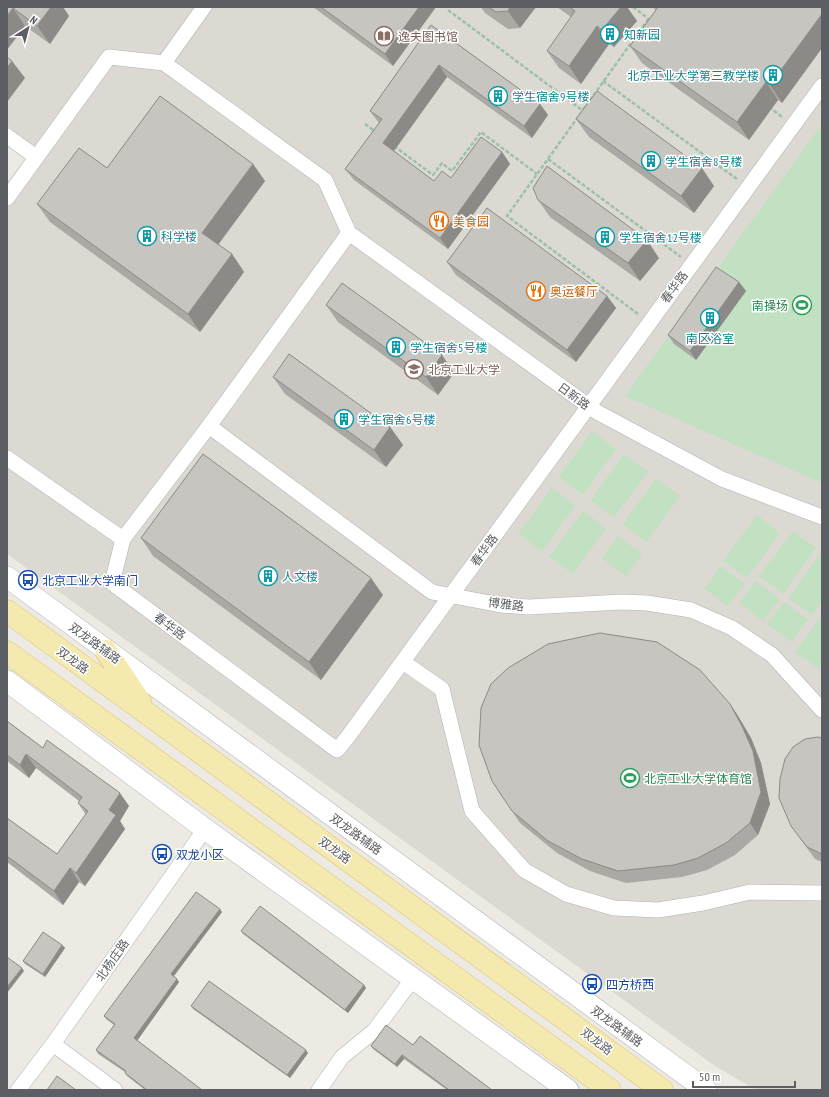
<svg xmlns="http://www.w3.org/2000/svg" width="829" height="1097" viewBox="0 0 829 1097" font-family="'PT Sans Narrow','Noto Sans SC',sans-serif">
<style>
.education{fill:#dbd9d1}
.green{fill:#c2e1c3}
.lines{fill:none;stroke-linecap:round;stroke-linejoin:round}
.minor-casing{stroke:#b0b3b7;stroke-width:16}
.secondary-casing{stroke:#b0b2b6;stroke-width:22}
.primary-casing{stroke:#dfc069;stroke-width:23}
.path{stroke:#9cc1a8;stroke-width:2.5;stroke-dasharray:4 2;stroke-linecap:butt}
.minor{stroke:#fff;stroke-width:15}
.secondary{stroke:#fff;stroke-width:21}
.primary{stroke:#f4eab0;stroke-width:22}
.wall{fill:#aba9a5}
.shaded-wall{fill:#8b8a86}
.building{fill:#c7c5c0;stroke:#8b8a86}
.labels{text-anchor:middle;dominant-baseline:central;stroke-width:3;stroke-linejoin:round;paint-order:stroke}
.culture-label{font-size:12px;fill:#0d838f;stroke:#fff;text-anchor:start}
.education-label{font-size:12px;fill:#785e54;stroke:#fff;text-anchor:start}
.food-label{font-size:12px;fill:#c56008;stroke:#fff;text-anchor:start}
.street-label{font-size:12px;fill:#5b5e62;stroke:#fff}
.leisure-label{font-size:12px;fill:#27864d;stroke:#fff;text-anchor:end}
.transit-label{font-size:12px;fill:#164399;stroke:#fff;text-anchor:start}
</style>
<rect width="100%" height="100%" fill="#eceae3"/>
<!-- education -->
<polygon class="education" points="7,7 822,7 822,1090 756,1090 715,1066 7,554 7,183 35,146 7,126"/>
<!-- green -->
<g class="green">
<polygon points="822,124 822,483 625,396"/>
<polygon points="592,431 616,449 583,495 559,477"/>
<polygon points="624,454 648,472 614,517 591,500"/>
<polygon points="656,479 680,496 646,542 623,524"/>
<polygon points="552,488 575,506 542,551 518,534"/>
<polygon points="583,511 606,528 573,574 549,557"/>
<polygon points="757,515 780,533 747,578 723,561"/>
<polygon points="793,531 816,548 783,594 759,576"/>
<polygon points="618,536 642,554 626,576 602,558"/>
<polygon points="822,552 822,602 812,615 788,598"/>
<polygon points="721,566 745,584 728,606 704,588"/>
<polygon points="756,581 780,599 763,621 739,603"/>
<polygon points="784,602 808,620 791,642 767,624"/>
<polygon points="822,615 822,665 819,669 795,652"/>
</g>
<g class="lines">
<defs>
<g id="minor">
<polyline points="164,63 204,7"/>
<polyline points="7,136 36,157"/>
<polyline points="7,198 109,57 164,63 325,180 349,233 209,426 123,539 7,458"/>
<polyline points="349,233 597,412 722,479 822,517"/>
<polyline points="209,426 432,592 501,605 529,607 621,602 647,603 691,610 732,628 772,655 822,710"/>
<polyline points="123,539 112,583 337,750 347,738 822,86"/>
<polyline points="403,662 442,689 472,811 524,870 566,894 614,908 658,910 703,903 750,892 822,893"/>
<polyline points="53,1044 115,1090"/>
<polyline points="18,1090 53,1044 205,829"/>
<polyline points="319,1090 342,1057 374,1031 412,980"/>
</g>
<g id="secondary">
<polyline points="7,577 706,1090"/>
<polyline points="7,681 205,829 568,1090"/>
</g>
<g id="primary">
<polyline points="7,611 662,1090"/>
<polyline points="106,651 140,702"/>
<polyline points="7,652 610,1090"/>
</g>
</defs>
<!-- minor casing -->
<use href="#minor" class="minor-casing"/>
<!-- secondary casing -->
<use href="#secondary" class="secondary-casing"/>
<!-- primary casing -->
<use href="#primary" class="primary-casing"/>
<!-- path -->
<g class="path">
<polyline points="633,7 649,19"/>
<polyline points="448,10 582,110"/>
<polyline points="603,81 737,179"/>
<polyline points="769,107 782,117"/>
<polyline points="365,124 376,132"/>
<polyline points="394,146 433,175 442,163 452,171 481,132 537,174"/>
<polyline points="548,159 681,257"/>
<polyline points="638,314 507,216 649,18"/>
</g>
<!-- minor -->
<use href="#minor" class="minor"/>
<!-- secondary -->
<use href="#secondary" class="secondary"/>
<!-- primary -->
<use href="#primary" class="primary"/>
</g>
<!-- wall -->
<g class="wall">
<polygon points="7,7 63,7 69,16 50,44 25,26"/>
<polygon points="313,7 436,7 393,66"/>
<polygon points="481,7 536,7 520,28 508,29 485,13"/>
<polygon points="557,7 627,7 637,21 614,47 609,44 581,84 559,68 547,51 571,17"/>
<polygon points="652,7 822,7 822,48 782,103 778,100 749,140 642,63 630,46 656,10"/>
<polygon points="431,25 540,104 548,115 532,138 447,77 394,151 434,181 451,178 502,152 510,164 448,249 354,180 345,169 379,123 370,111"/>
<polygon points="576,119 714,186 694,213 589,137"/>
<polygon points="253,164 265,181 218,245 232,254 244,272 200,332 50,222 37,204"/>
<polygon points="538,200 659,258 640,281 550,217"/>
<polygon points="447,262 607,296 616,308 576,362 456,275"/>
<polygon points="739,282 746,291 696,360 674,344 668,335"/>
<polygon points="326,305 442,355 454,373 438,395 338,322"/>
<polygon points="273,377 390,427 403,445 386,467 285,394"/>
<polygon points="141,538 383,595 321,680 153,556"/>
<polygon points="730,704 738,716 751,738 761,763 770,804 758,835 735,855 707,870 682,877 626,883 590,871 557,853 520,823 492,781"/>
<polygon points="7,721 43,748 129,806 120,821 125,829 85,886 79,882 63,905 7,862 7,818 57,854 86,815 78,803 79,801 36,768 29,778 7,761"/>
<polygon points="822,738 822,862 815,859 791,826"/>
<polygon points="222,912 174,976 179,982 137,1040 202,1090 145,1090 127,1076 125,1073 125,1072 98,1054 96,1050 114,1025 106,1019 104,1016"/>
<polygon points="241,931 364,985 366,988 348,1013 243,934"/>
<polygon points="62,945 65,948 45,977 25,964 23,961"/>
<polygon points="191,1006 308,1053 290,1078 193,1009"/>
<polygon points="413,1045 492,1090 447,1090 404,1059 397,1067 373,1049 371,1046"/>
</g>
<!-- shaded-wall -->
<g class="shaded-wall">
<polygon points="51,7 63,7 69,16 50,44 37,26"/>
<polygon points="419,7 436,7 393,66 385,54"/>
<polygon points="510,7 536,7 520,28 508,11"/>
<polygon points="621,7 627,7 637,21 614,47 602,30"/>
<polygon points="13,8 25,26 7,50 7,16"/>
<polygon points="822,14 822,48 782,103 770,85"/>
<polygon points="597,26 609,44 581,84 569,66"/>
<polygon points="12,61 25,78 7,102 7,68"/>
<polygon points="439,65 447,77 391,155 383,143"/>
<polygon points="766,82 778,100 749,140 737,122"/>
<polygon points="540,104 548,115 532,138 524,126"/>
<polygon points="502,152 510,164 448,249 440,238"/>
<polygon points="253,164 265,181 214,250 202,233"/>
<polygon points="702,168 714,186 694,213 681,196"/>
<polygon points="647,240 659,258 640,281 628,263"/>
<polygon points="232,254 244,272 200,332 188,314"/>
<polygon points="739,282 746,291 696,360 690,351"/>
<polygon points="607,296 616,308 576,362 567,350"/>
<polygon points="442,355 454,373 438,395 426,377"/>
<polygon points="390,427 403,445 386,467 374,450"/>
<polygon points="371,578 383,595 321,680 309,662"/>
<polygon points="730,704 738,716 751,738 761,763 770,804 758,835 750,823"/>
<polygon points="26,754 36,768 29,778 20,765"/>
<polygon points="120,793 129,806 120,821 125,829 85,886 76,873 109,810"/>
<polygon points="70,868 79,882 63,905 54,891"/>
<polygon points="220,909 222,912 173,977 171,974"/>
<polygon points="62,945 65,948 45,977 43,974"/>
<polygon points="22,968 24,971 7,993 7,987"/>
<polygon points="177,979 179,982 137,1041 134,1038"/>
<polygon points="364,985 366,988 348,1013 345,1010"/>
<polygon points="306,1050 308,1053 290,1078 287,1075"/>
<polygon points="402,1055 404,1059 397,1067 395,1064"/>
</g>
<!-- building -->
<g class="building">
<polygon points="7,7 51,7 37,26 13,8 7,16"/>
<polygon points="321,7 419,7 385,54"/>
<polygon points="489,7 510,7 508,11 496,12"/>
<polygon points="570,7 621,7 602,30 597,26 569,66 547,51 575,11"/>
<polygon points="658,7 822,7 822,14 770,85 766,82 737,122 630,46"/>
<polygon points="431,25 540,104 524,126 439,65 383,143 434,181 442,171 451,178 481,137 502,152 440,238 345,169 382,119 370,111"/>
<polygon points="7,57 12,61 7,68"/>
<polygon points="597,91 702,168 681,196 576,119"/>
<polygon points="160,96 253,164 202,233 232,254 188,314 37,204 79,148 107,168"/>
<polygon points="547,166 647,240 628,263 538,200 533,188"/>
<polygon points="487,208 607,296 567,350 447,262"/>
<polygon points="716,267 739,282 690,351 668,335"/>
<polygon points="342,283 442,355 426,377 326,305"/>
<polygon points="289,354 390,427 374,450 273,377"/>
<polygon points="203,454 371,578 309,662 141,538"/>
<polygon points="600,633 657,642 700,670 730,704 742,726 753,751 761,792 750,823 726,843 698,858 674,865 618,871 582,859 548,841 512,811 492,781 479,745 481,708 491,684 508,668 548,644"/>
<polygon points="7,721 43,748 47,740 120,793 109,810 116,815 76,873 70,868 54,891 7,856 7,818 57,854 88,811 78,803 82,797 26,754 20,765 7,755"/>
<polygon points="818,737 822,738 822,854 807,847 791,826 779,798 780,779 785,759 793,747 805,739"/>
<polygon points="196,892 220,909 171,974 177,979 134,1038 202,1090 147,1090 125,1073 126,1071 96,1050 115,1024 104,1016"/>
<polygon points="260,906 364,985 345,1010 241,931"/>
<polygon points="43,932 62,945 43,974 23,961"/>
<polygon points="7,957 22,968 7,987"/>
<polygon points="209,981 306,1050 287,1075 191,1006"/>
<polygon points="386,1025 413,1045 420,1036 492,1090 449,1090 402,1055 395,1064 371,1046"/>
<polygon points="57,1076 76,1090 47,1090"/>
</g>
<!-- icons -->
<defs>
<symbol id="building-ring" viewBox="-11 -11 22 22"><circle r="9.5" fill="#fff" stroke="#0f9aa8" stroke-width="1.5"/><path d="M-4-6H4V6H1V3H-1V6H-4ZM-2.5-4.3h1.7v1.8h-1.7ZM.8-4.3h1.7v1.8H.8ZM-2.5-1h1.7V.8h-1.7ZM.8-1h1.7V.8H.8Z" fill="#0f9aa8"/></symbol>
<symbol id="library-ring" viewBox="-11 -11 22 22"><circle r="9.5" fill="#fff" stroke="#8d6e63" stroke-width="1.5"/><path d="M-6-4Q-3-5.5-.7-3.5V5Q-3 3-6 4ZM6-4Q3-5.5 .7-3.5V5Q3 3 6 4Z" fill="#8d6e63"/></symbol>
<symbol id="restaurant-ring" viewBox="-11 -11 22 22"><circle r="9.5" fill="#fff" stroke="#e8710a" stroke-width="1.5"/><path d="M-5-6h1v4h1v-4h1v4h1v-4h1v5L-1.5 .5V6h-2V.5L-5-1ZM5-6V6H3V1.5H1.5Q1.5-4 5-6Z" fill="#e8710a"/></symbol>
<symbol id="stadium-ring" viewBox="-11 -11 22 22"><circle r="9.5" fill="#fff" stroke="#2e9e5b" stroke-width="1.5"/><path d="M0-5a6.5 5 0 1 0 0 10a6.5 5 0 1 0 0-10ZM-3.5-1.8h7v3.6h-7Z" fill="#2e9e5b"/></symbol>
<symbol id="university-ring" viewBox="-11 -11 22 22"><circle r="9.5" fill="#fff" stroke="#8d6e63" stroke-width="1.5"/><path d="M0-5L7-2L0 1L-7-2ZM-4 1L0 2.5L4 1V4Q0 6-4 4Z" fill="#8d6e63"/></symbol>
<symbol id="bus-ring" viewBox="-11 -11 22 22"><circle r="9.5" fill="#fff" stroke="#1a4fb4" stroke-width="1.5"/><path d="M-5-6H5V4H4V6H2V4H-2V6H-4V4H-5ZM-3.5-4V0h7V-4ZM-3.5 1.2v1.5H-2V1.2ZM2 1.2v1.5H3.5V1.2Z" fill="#1a4fb4"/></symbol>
</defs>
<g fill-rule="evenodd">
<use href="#building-ring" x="599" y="23" width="22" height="22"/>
<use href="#library-ring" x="373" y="25" width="22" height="22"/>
<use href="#building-ring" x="762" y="64" width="22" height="22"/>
<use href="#building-ring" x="487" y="85" width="22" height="22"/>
<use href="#building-ring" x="640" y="150" width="22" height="22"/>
<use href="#restaurant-ring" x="428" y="210" width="22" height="22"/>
<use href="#building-ring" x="136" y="225" width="22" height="22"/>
<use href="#building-ring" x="594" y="226" width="22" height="22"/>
<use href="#restaurant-ring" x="525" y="280" width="22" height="22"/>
<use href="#stadium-ring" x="791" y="294" width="22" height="22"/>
<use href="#building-ring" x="699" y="307" width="22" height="22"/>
<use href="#building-ring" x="385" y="336" width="22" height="22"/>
<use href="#university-ring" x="403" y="358" width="22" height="22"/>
<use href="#building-ring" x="333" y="408" width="22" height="22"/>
<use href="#building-ring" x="257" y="565" width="22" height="22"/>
<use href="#bus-ring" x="17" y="569" width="22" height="22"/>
<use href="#stadium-ring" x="619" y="767" width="22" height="22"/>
<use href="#bus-ring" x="151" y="843" width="22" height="22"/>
<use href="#bus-ring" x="581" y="973" width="22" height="22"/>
</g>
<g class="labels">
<!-- culture labels -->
<g class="culture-label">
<text x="624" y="34">知新园</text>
<text x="759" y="75" text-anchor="end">北京工业大学第三教学楼</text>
<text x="512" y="96">学生宿舍9号楼</text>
<text x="665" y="161">学生宿舍8号楼</text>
<text x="161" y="236">科学楼</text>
<text x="619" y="237">学生宿舍12号楼</text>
<text x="710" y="338" text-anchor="middle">南区浴室</text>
<text x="410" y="347">学生宿舍5号楼</text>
<text x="358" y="419">学生宿舍6号楼</text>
<text x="282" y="576">人文楼</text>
</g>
<!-- education labels -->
<g class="education-label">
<text x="398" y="36">逸夫图书馆</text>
<text x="428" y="369">北京工业大学</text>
</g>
<!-- food labels -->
<g class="food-label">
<text x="453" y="221">美食园</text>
<text x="550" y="291">奥运餐厅</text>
</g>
<!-- street labels -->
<g class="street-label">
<text transform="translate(674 287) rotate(-54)">春华路</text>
<text transform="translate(574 396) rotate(36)">日新路</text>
<text transform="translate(484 550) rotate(-54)">春华路</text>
<text transform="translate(506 604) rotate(7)">博雅路</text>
<text transform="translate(170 626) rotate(37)">春华路</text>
<text transform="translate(95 643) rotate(36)">双龙路辅路</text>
<text transform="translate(73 660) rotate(36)">双龙路</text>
<text transform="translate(356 834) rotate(36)">双龙路辅路</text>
<text transform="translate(335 850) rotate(36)">双龙路</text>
<text transform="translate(112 960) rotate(-55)">北杨庄路</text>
<text transform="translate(617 1026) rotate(36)">双龙路辅路</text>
<text transform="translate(597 1041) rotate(37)">双龙路</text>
</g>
<!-- leisure labels -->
<g class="leisure-label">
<text x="788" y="305">南操场</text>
<text x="644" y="778" text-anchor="start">北京工业大学体育馆</text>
</g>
<!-- transit labels -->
<g class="transit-label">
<text x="42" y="580">北京工业大学南门</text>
<text x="176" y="854">双龙小区</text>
<text x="606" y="984">四方桥西</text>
</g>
</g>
<!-- border -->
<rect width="829" height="1097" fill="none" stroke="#5b5e62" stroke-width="16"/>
<!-- north arrow -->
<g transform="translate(28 28) rotate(36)" stroke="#ffffff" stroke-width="3" paint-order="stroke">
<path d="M0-3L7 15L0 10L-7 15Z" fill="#5b5e62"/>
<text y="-6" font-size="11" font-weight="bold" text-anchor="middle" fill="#5b5e62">N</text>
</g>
<!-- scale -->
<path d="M693 1081v6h102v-6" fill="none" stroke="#5b5e62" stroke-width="2"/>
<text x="699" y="1081" font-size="12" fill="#5b5e62" stroke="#ffffff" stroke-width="3" paint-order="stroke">50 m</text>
</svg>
